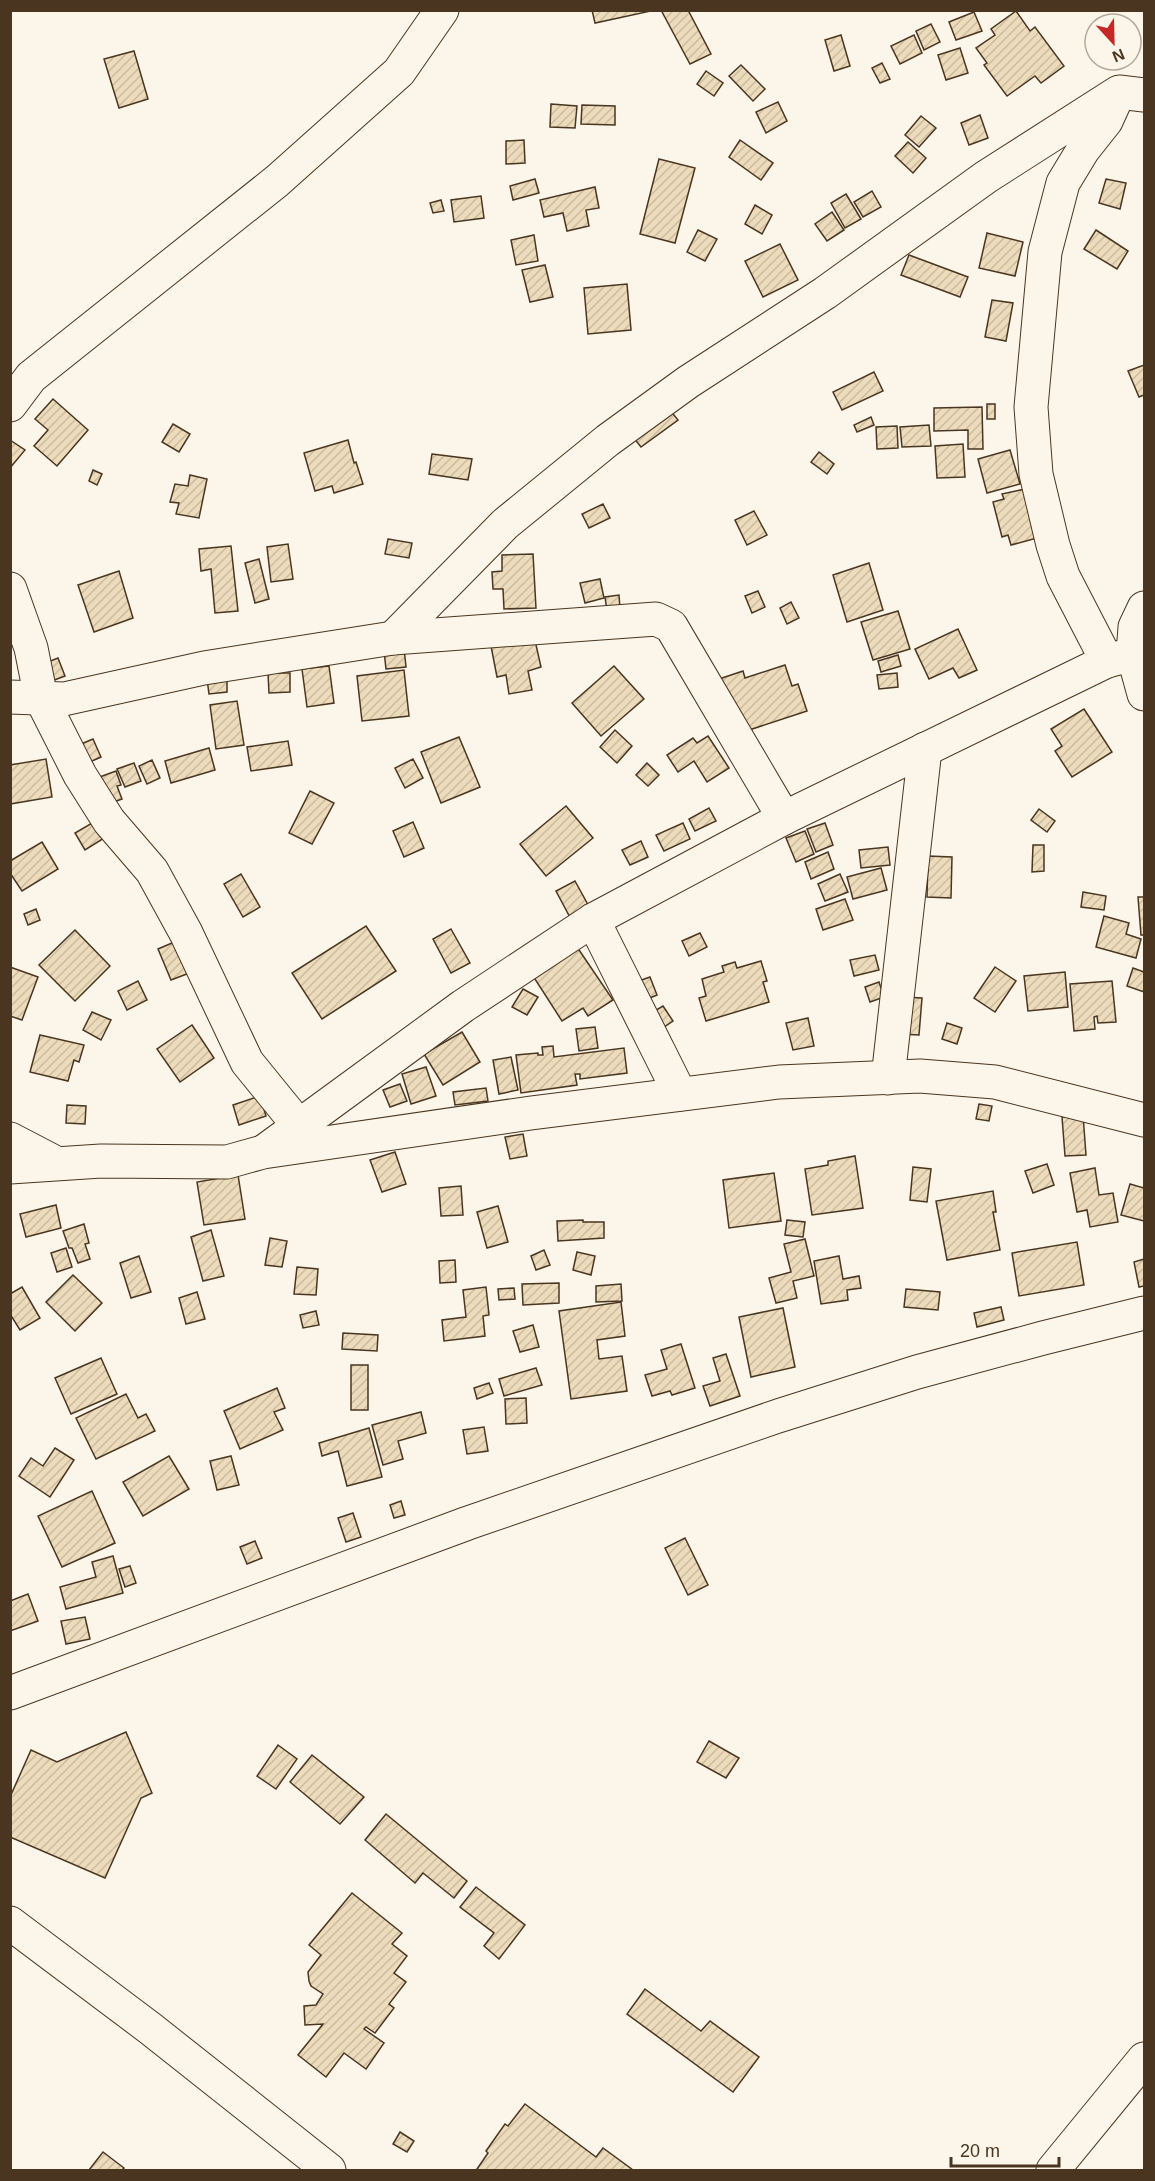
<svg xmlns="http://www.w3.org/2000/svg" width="1155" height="2181" viewBox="0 0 1155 2181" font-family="Helvetica,sans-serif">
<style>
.building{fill:url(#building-hatch);stroke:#4a3520;stroke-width:1.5}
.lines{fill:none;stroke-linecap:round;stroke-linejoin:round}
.street-casing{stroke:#4a3520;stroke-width:35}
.street{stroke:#fbf6e9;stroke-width:33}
</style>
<defs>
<pattern id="building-hatch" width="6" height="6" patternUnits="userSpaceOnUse" patternTransform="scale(1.5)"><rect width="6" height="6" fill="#ecdcbc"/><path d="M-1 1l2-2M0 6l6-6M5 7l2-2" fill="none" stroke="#ccbda1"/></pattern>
</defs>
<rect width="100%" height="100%" fill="#fbf6e9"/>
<!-- building -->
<g class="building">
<polygon points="592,10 651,10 651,11 595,23"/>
<polygon points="661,10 688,10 711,54 690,64"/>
<polygon points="1016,11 1030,31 1035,27 1064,66 1041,83 1035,76 1007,96 984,65 987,63 976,48 995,35 991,29"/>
<polygon points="974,12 982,31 956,40 949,22"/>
<polygon points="931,24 940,42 924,50 916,31"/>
<polygon points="841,35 850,66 834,71 825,40"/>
<polygon points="914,35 922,53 900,64 891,46"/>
<polygon points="960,48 968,73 946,80 938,55"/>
<polygon points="134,51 148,99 119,108 104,59"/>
<polygon points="882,63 890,79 880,83 872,68"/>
<polygon points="741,65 765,89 753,101 729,76"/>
<polygon points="706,71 723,83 714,96 697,84"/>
<polygon points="778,102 787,121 766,133 756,112"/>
<polygon points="551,104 577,106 575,128 550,127"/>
<polygon points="582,105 615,106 615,125 581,124"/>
<polygon points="980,115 988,138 969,145 961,123"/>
<polygon points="921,116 936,128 919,147 905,135"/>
<polygon points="524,140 525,163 506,164 506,141"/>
<polygon points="740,140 773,163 761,180 729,157"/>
<polygon points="908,142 926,158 913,173 895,156"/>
<polygon points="659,159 695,168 675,243 640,234"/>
<polygon points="535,179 539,193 513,200 510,186"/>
<polygon points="1106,179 1126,183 1120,209 1099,203"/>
<polygon points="595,187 599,208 586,210 589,226 567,231 563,213 544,217 540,200"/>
<polygon points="872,191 881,207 863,217 854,202"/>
<polygon points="846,194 861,219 845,228 831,203"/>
<polygon points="481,196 484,218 454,222 451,200"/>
<polygon points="441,200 444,211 433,213 430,203"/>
<polygon points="755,205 772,215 762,234 745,224"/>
<polygon points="832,212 844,230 827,241 815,224"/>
<polygon points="698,230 717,239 705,261 687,252"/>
<polygon points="1096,230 1128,251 1117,269 1084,249"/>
<polygon points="987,233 1023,242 1015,276 979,268"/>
<polygon points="534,235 538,261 516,265 511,240"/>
<polygon points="780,244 798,280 763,297 745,261"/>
<polygon points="909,255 968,277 960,297 901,275"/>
<polygon points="545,265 553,297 530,302 522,270"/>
<polygon points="627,284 631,330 588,334 584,288"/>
<polygon points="992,300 1013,303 1006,341 985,337"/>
<polygon points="1144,365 1144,395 1139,397 1128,371"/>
<polygon points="874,372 883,391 842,410 833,392"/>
<polygon points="53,399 88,430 57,466 34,446 48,430 35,419"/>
<rect x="987" y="404" width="8" height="15"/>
<polygon points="666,405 678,420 641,447 629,432"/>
<polygon points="982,407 983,449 968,449 968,430 934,431 934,408"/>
<polygon points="871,417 874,425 857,432 854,425"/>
<polygon points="173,424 190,434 179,452 162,442"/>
<polygon points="929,425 931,446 902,447 900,427"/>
<polygon points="897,426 898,448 877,449 876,427"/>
<polygon points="10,440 25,450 10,468"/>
<polygon points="348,440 354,463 356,462 363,484 334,493 332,486 315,491 304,453"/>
<polygon points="963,444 965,477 937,478 935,446"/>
<polygon points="1010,450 1020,484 987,493 978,459"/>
<polygon points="819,452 834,464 827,474 811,462"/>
<polygon points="432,454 472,459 468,480 429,474"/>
<polygon points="93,470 102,474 97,485 89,481"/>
<polygon points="190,475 207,479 199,518 176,514 179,503 170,502 175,484 188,486"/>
<polygon points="1025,489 1037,538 1011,545 1008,535 1002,537 993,502 1004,499 1002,494"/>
<polygon points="603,504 610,518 589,528 582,514"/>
<polygon points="754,511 767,535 747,545 735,520"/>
<polygon points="388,539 412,543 409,558 385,554"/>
<polygon points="288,544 293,579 271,582 267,547"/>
<polygon points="231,546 238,611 215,613 211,569 201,571 199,549"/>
<polygon points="533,554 536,608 504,609 503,589 493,589 492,572 502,571 502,555"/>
<polygon points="259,559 269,599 255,603 245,563"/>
<polygon points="869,563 883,610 847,622 833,575"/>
<polygon points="119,571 133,618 94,632 78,585"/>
<polygon points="600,579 604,598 585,603 580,583"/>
<polygon points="758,591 765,607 752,613 745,596"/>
<polygon points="619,595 620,609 607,611 605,597"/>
<polygon points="791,602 799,618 787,624 780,608"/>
<polygon points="898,611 910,649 873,660 861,622"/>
<polygon points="958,629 977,670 959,678 953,668 929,679 915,649"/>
<polygon points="534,636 541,667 528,671 532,690 509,694 506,675 497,677 491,646"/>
<polygon points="404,648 406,667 386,669 384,651"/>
<polygon points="898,655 901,666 881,672 878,661"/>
<polygon points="58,658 65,676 49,682 43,664"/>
<polygon points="785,665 792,686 798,684 807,711 737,734 719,679 743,671 745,678"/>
<polygon points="329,666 334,703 307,707 302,669"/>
<polygon points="614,666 644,699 601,736 572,703"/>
<polygon points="404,670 409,716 362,721 357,676"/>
<polygon points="268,673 290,673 290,692 269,693"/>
<polygon points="897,673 898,687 879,689 877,675"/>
<polygon points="227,677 227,692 209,694 207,679"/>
<polygon points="237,701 244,745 216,749 210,705"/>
<polygon points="1084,709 1112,752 1072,777 1055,751 1062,746 1051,729"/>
<polygon points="615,730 632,746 617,763 600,747"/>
<polygon points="708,736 729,768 707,782 694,761 678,772 667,755 693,738 697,743"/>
<polygon points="459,737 480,787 441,803 421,752"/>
<polygon points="93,739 101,757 83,765 74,747"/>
<polygon points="288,741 292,765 251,771 247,747"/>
<polygon points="209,748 215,770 171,783 165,761"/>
<polygon points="46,759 52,797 10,804 10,765"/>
<polygon points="413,759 423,778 405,788 395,768"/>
<polygon points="152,760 160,778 147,784 139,766"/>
<polygon points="134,763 141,781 125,787 117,769"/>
<polygon points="647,763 659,775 648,786 636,775"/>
<polygon points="116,771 121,785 117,786 122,799 108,804 97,778"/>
<polygon points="310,791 334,803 312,844 289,833"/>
<polygon points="566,806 593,838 546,876 520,844"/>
<polygon points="709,808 716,821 695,831 689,819"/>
<polygon points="1039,809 1055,821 1047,832 1031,820"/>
<polygon points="99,819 109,835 85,850 75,833"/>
<polygon points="413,822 424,848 404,857 393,831"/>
<polygon points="683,823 690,839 664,851 656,835"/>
<polygon points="825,823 833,845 816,852 807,829"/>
<polygon points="805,831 814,854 796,862 786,838"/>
<polygon points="641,841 648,857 630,865 622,850"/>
<polygon points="42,842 58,869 22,891 10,873 10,861"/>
<polygon points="1033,845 1044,845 1044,871 1032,872"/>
<polygon points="888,847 890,865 861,868 859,850"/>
<polygon points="828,852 834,869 811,879 805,862"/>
<polygon points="928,856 952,857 951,898 927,897"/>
<polygon points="881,868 887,890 853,899 847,877"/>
<polygon points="241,874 260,907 243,917 224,884"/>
<polygon points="840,874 848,892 825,901 818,884"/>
<polygon points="575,881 592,912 573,923 556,891"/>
<polygon points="1083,892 1106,896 1104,910 1081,907"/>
<polygon points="1138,897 1144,897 1144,935 1141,935"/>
<polygon points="845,899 853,920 823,930 816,909"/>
<polygon points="36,909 40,920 28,925 24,914"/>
<polygon points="1104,916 1129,923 1126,934 1141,939 1136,958 1096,947"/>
<polygon points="366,926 396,971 322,1019 292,973"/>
<polygon points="451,929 470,963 451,973 433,939"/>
<polygon points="75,930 110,966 75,1001 39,965"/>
<polygon points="700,933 707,947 689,956 682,941"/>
<polygon points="179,940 192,972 171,980 158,949"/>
<polygon points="577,947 613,1000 588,1016 583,1008 562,1021 533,976"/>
<polygon points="875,955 879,970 854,976 850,960"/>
<polygon points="761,961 767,981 763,982 769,1002 706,1021 699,998 706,996 702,979 724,972 722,966 735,962 737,968"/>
<polygon points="10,967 38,977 22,1020 10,1016"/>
<polygon points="995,967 1016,981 995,1012 974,998"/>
<polygon points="1133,968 1144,972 1144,992 1127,986"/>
<polygon points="1065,972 1068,1007 1028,1011 1024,976"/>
<polygon points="650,977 657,995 645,1000 639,981"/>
<polygon points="138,981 147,1000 127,1010 118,991"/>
<polygon points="1112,981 1116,1022 1098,1023 1097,1016 1094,1017 1095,1029 1074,1031 1070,984"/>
<polygon points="879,982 884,997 870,1002 865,987"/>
<polygon points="523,989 538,997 527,1015 512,1007"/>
<polygon points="903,997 922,998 919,1035 900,1034"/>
<polygon points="663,1006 673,1021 658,1031 648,1015"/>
<polygon points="92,1012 111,1020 101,1040 83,1030"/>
<polygon points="808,1018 814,1046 793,1050 786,1023"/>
<polygon points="947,1023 962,1028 957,1044 942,1039"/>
<polygon points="192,1025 214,1058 180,1082 157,1049"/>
<polygon points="595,1027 598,1048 579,1051 576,1029"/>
<polygon points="462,1032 480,1062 443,1085 424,1054"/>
<polygon points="40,1035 84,1045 79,1062 74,1060 68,1081 30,1072"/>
<polygon points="553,1046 554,1057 624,1048 627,1073 580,1079 580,1074 575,1074 577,1085 521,1093 516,1055 538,1053 538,1055 543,1055 542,1047"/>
<polygon points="511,1057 518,1090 499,1094 493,1060"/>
<polygon points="426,1067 436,1096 411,1104 402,1074"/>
<polygon points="400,1084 407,1101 390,1107 383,1090"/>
<polygon points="486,1088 488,1101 455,1105 453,1092"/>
<polygon points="260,1096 266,1116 239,1125 233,1105"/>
<polygon points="979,1104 992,1106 989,1121 976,1119"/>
<polygon points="67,1105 86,1106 85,1124 66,1123"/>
<polygon points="1083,1115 1086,1155 1065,1156 1062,1117"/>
<polygon points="523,1134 527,1156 510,1159 505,1137"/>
<polygon points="395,1152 406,1184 382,1192 370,1160"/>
<polygon points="855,1156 863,1208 812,1215 805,1169 828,1165 828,1161"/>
<polygon points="1047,1164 1054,1185 1033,1193 1025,1171"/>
<polygon points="913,1167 931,1169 927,1202 910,1200"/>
<polygon points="1095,1168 1099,1195 1113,1193 1118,1222 1090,1227 1087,1210 1077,1212 1070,1173"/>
<polygon points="774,1173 781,1221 729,1228 723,1180"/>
<polygon points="238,1175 245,1219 204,1225 197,1182"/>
<polygon points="1130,1184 1144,1188 1144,1221 1121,1215"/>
<polygon points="461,1186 463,1215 441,1216 439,1188"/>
<polygon points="993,1191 996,1212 993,1212 1000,1250 947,1260 936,1201"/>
<polygon points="56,1205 61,1228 26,1237 20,1214"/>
<polygon points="498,1206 508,1242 487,1248 477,1212"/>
<polygon points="583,1220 583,1222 604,1222 604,1238 558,1241 557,1221"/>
<polygon points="787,1220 805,1222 803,1237 785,1235"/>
<polygon points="84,1224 89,1243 85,1244 90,1259 78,1263 72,1248 69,1248 63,1231"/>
<polygon points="211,1230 224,1276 203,1281 191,1237"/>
<polygon points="270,1238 287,1241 282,1267 265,1265"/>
<polygon points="805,1239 814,1276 793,1281 797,1298 776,1303 769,1278 791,1272 784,1244"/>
<polygon points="1077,1242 1084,1285 1019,1296 1012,1253"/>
<polygon points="66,1248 72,1267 57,1272 51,1253"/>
<polygon points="544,1250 550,1265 536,1270 531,1256"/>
<polygon points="577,1252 595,1256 591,1275 573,1270"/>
<polygon points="139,1256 151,1292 131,1298 120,1263"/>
<polygon points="839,1256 843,1279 859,1276 861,1288 847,1290 848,1300 821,1304 814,1261"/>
<polygon points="1144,1259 1144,1286 1139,1287 1134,1262"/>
<polygon points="455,1260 456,1282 440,1283 439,1261"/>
<polygon points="297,1267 318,1269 316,1295 294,1294"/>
<polygon points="73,1275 102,1303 75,1331 46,1302"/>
<polygon points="559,1283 559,1303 523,1305 522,1284"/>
<polygon points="621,1284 622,1301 596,1302 596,1286"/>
<polygon points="22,1287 40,1318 20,1330 10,1314 10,1294"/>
<polygon points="486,1287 489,1315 483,1316 485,1336 444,1341 442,1320 466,1317 463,1290"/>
<polygon points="514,1288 515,1299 499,1300 498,1289"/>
<polygon points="906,1289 940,1292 938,1310 904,1307"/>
<polygon points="197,1292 205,1319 186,1324 179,1298"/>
<polygon points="621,1302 625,1336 597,1340 599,1359 622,1356 627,1391 571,1399 559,1311"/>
<polygon points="1001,1307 1004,1320 977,1327 974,1313"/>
<polygon points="783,1308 795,1367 751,1377 739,1317"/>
<polygon points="316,1311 319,1325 303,1328 300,1315"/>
<polygon points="533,1325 539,1347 520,1352 513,1331"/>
<polygon points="343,1333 378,1335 377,1351 342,1349"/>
<polygon points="681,1344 695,1388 672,1395 670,1391 652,1396 645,1375 667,1369 661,1350"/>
<polygon points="726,1354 740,1396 710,1406 703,1386 720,1381 713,1358"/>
<polygon points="101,1358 117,1394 71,1414 55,1378"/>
<rect x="351" y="1365" width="17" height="45"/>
<polygon points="536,1368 542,1385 504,1396 499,1379"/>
<polygon points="489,1383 493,1393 477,1399 474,1388"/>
<polygon points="277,1388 285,1408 274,1412 283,1430 240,1449 224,1411"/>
<polygon points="126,1394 138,1418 146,1414 155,1431 96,1459 76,1418"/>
<polygon points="526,1398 527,1423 506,1424 505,1399"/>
<polygon points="421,1412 426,1433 398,1441 403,1459 383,1465 372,1425"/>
<polygon points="484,1427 488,1451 467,1454 463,1430"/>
<polygon points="369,1428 382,1477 347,1486 338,1451 322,1456 319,1443"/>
<polygon points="55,1448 74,1460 50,1497 19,1476 31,1458 43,1466"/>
<polygon points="169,1456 189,1489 143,1516 123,1482"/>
<polygon points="231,1456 239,1485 217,1490 210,1461"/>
<polygon points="92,1491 115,1543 62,1567 38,1516"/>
<polygon points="401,1501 405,1515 394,1518 390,1505"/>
<polygon points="353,1513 361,1537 346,1542 338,1518"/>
<polygon points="685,1538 708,1585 688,1595 665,1548"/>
<polygon points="255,1541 262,1558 247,1564 240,1547"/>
<polygon points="113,1556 123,1593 66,1609 60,1587 96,1577 92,1562"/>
<polygon points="130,1566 136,1583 125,1587 119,1569"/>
<polygon points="28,1594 38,1621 10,1631 10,1601"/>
<polygon points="85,1617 90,1639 66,1644 61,1621"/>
<polygon points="126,1732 152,1793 141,1798 105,1878 10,1837 10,1797 31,1750 57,1762"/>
<polygon points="709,1741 739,1758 726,1778 697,1762"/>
<polygon points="278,1745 297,1759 276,1789 257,1776"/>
<polygon points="312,1755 364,1797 340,1824 290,1782"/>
<polygon points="386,1814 467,1881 454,1898 423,1873 415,1883 365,1840"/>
<polygon points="476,1887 525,1925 499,1959 484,1946 494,1933 460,1907"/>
<polygon points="352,1893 402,1933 392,1944 407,1956 394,1973 406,1982 389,2004 394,2008 375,2033 366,2027 364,2029 384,2043 366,2069 344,2053 326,2077 298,2055 323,2024 305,2025 304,2006 316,2005 323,1994 311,1986 309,1981 308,1972 321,1955 309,1945"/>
<polygon points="645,1989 701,2031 710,2021 759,2057 733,2092 627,2014"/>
<polygon points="525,2104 596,2157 603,2148 633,2170 479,2170 477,2169 488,2153 486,2151 505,2124 508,2126"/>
<polygon points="400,2132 414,2141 407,2152 393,2144"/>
<polygon points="103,2152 124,2168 122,2170 89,2170"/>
</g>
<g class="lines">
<defs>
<g id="street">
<polyline points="10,405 31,377 277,181 399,72 442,10"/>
<polyline points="10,589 31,648 41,698 80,775 109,821 152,871 186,933 247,1062 299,1126"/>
<polyline points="1144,608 1135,627 1133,654 1144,694"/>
<polyline points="393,638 505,524 608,440 688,382 825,293 986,177 1119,92 1144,95"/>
<polyline points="1107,661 1063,576 1053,545 1036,474 1031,407 1045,252 1063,183 1083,150 1106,121 1116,99"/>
<polyline points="10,697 64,699 204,668 393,638 656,619 671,626 784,818"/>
<polyline points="593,920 680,1094"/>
<polyline points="888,1078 925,749"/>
<polyline points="10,1139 56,1163"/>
<polyline points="266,1150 463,1006 593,920 784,818 1107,661 1133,654"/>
<polyline points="10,1167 101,1161 227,1162 263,1152 531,1113 779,1082 920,1076 995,1082 1144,1120"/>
<polyline points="10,1693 468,1523 778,1416 917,1372 1043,1338 1144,1313"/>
<polyline points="10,1923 151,2029 329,2170"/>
<polyline points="1053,2170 1144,2059"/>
</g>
</defs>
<!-- street casing -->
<use href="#street" class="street-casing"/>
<!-- street -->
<use href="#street" class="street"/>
</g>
<!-- border -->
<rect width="1155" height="2181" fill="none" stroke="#4a3520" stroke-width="24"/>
<!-- north arrow -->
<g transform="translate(1113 42) rotate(158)"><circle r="28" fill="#fbf6e9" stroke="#b4a999" stroke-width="1.5"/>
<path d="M0-4.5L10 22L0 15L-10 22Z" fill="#c62828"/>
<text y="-9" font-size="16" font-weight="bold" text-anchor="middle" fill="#4a3520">N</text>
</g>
<!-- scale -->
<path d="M951 2157v9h108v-9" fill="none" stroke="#4a3520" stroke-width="3"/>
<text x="960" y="2157" font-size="18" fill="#4a3520" stroke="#fbf6e9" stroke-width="4.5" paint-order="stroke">20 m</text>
</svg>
